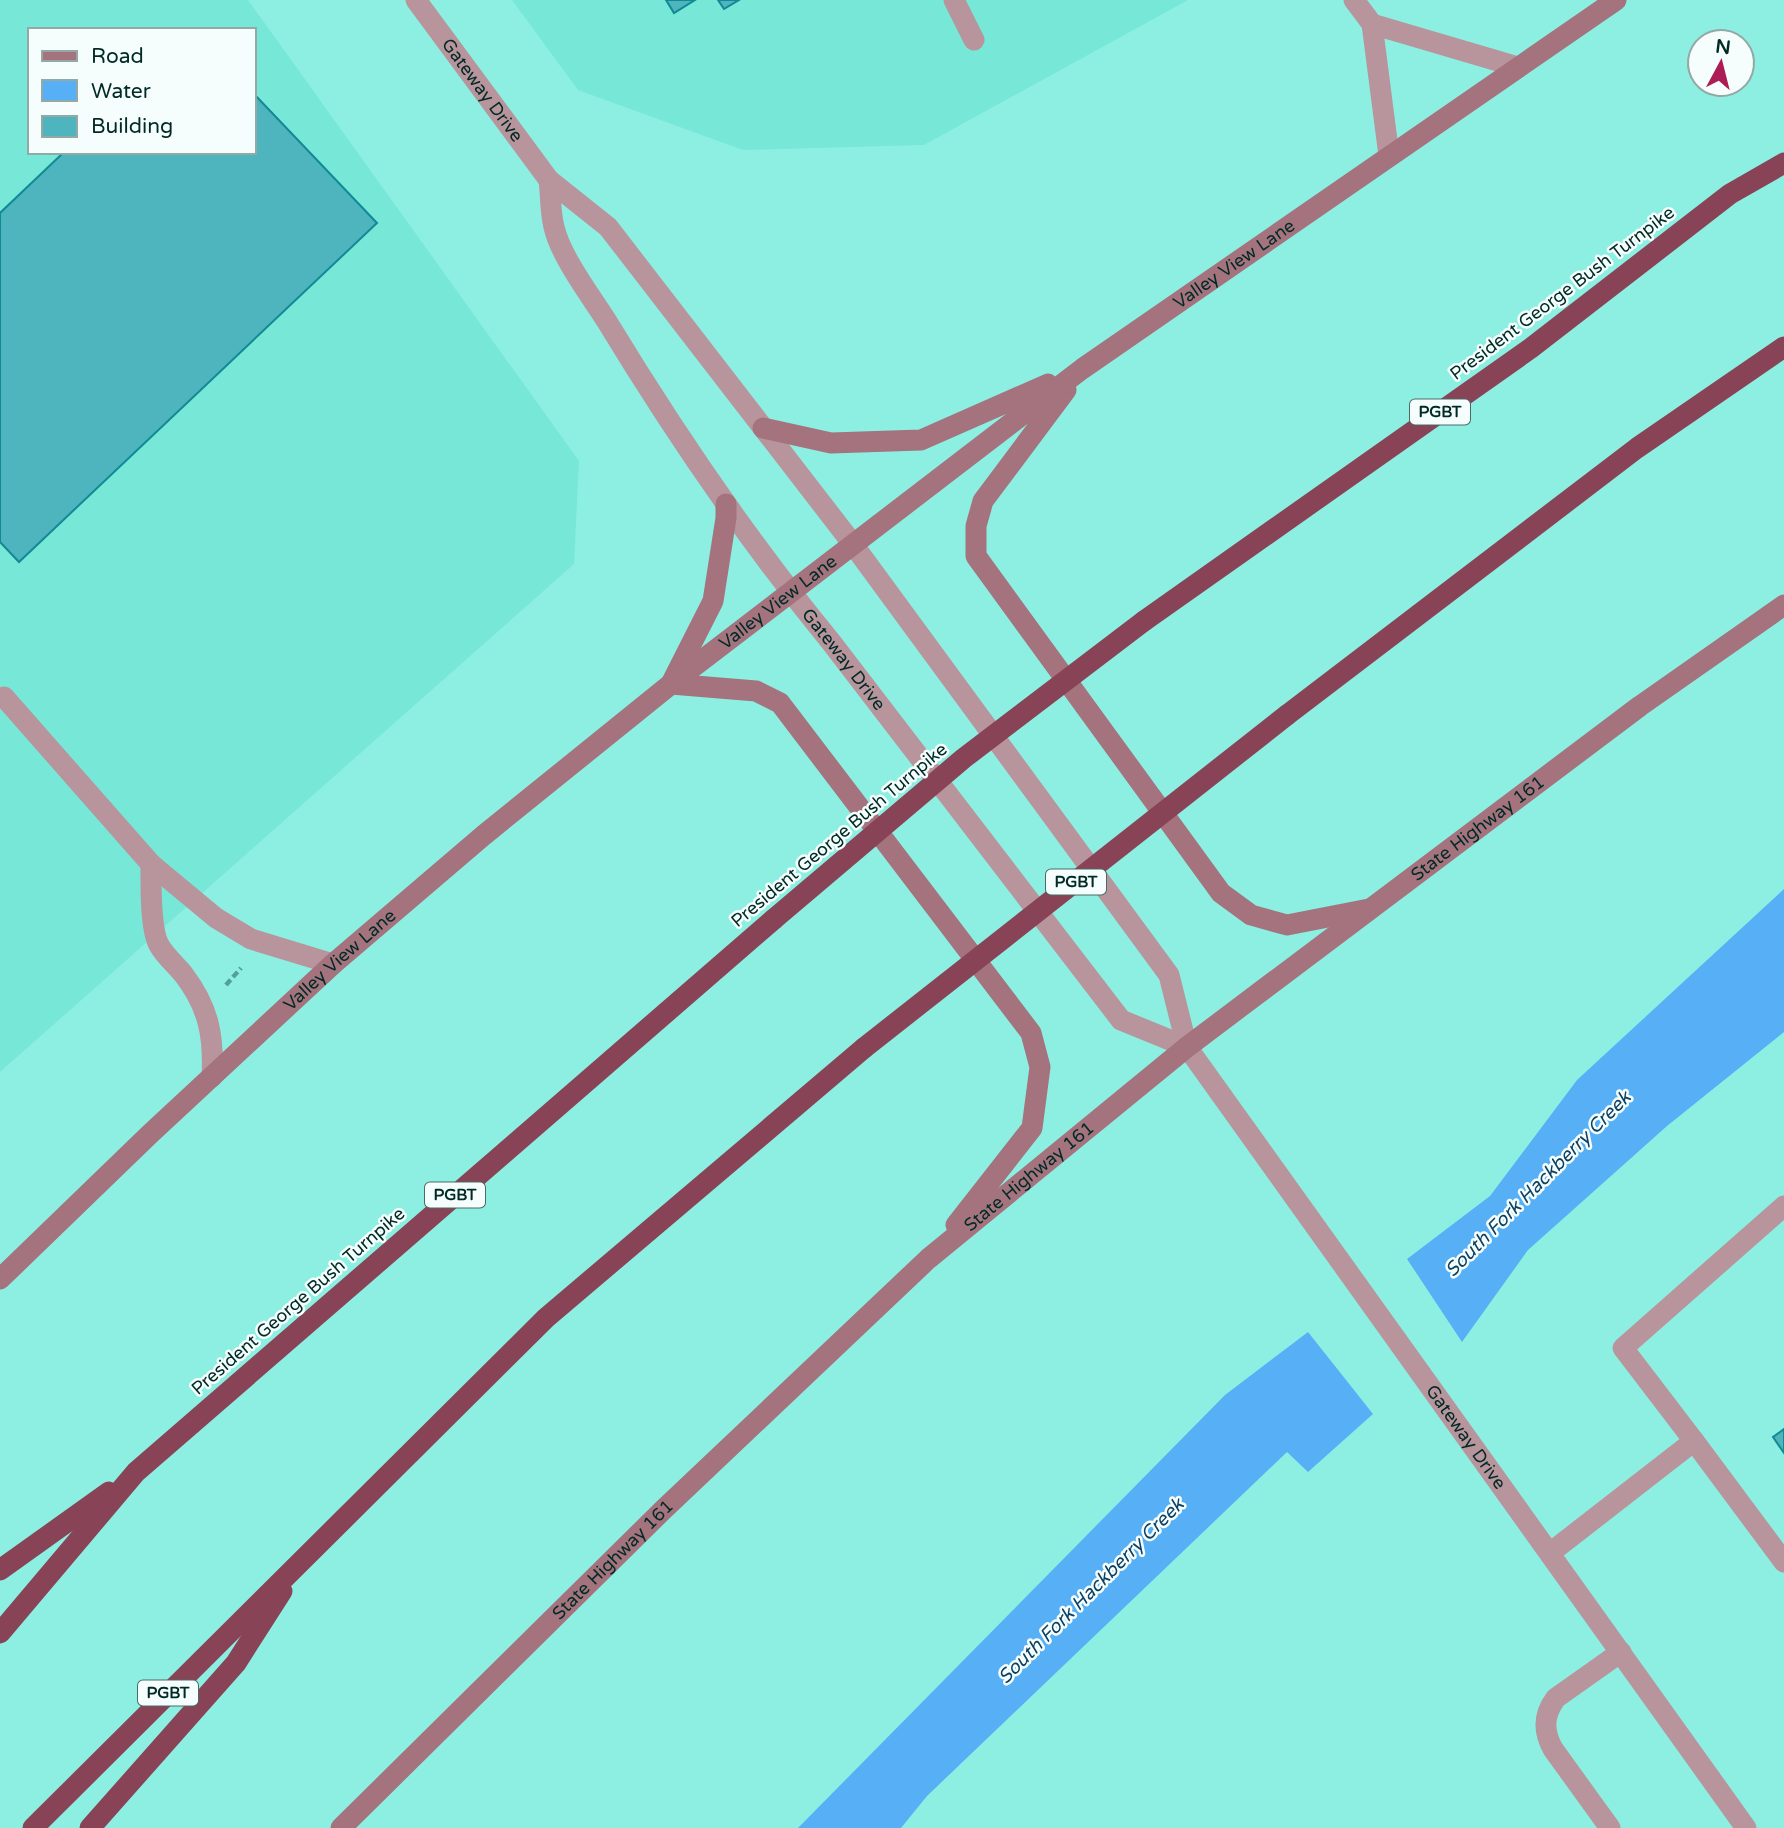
<svg xmlns="http://www.w3.org/2000/svg" width="1784" height="1828" viewBox="0 0 1784 1828" font-family="'Varela Round',sans-serif">
<style>
.built{fill:#77e7d8;fill-rule:evenodd}
.water{fill:#57b0f5}
.building{fill:#4eb4be;stroke:#128a94;stroke-width:2}
.lines{fill:none;stroke-linecap:round;stroke-linejoin:round}
.path{stroke:#55a096;stroke-width:4.5;stroke-dasharray:7 3.5;stroke-linecap:butt}
.service{stroke:#b8959c;stroke-width:21}
.tertiary{stroke:#b8959c;stroke-width:21}
.secondary{stroke:#a4737e;stroke-width:21}
.motorway{stroke:#884456;stroke-width:21}
.motorway-bridge{stroke:#884456;stroke-width:21}
.labels{text-anchor:middle;dominant-baseline:central;stroke-width:5;stroke-linejoin:round;paint-order:stroke}
.shield{fill:#f5fefc;stroke:#4a6a66;stroke-width:2}
.shield-label{font-size:16px;font-weight:bold;fill:#002a25}
.street-label{font-size:18px;fill:#002a25;stroke:#f5fefc}
.water-label{font-size:19px;font-style:italic;fill:#0d3f61;stroke:#f5fefc}
</style>
<rect width="100%" height="100%" fill="#8defe2"/>
<!-- built -->
<g class="built">
<path d="M 0,0 L 248,0 L 579,461 L 574,564 L 0,1072 ZM 30,30 L 254,30 L 254,152 L 30,152 Z"/>
<polygon points="512,0 1188,0 924,145 743,150 578,90"/>
</g>
<!-- water -->
<g class="water">
<polygon points="1784,889 1784,1032 1667,1126 1528,1250 1462,1342 1407,1259 1490,1196 1577,1080"/>
<polygon points="1308,1332 1373,1414 1308,1472 1287,1452 927,1796 901,1828 798,1828 1225,1395"/>
</g>
<!-- building -->
<g class="building">
<polygon points="666,0 695,0 674,13"/>
<polygon points="718,0 739,0 724,9"/>
<polygon points="254,94 377,223 19,562 0,542 0,213 64,152 254,152"/>
<polygon points="1784,1429 1784,1453 1773,1437"/>
</g>
<g class="lines">
<!-- path -->
<polyline class="path" points="226,985 241,968"/>
<!-- service -->
<g class="service">
<polyline points="954,0 974,40"/>
<polyline points="1354,0 1372,24"/>
<polyline points="1389,156 1372,24 1518,67"/>
<polyline points="4,697 151,864 216,918 251,939 333,964"/>
<path d="M 151,864 C 151,884 150,929 159,945 C 165,956 176,965 184,975 C 209,1008 214,1036 212,1077"/>
<polyline points="1694,1441 1623,1348 1784,1206"/>
<polyline points="1550,1553 1694,1441 1784,1562"/>
<path d="M 1610,1828 L 1553,1749 C 1543,1731 1543,1715 1556,1698 L 1621,1652"/>
</g>
<!-- tertiary -->
<g class="tertiary">
<path id="s1" d="M 416,0 L 549,180 L 608,227 L 852,543 L 1169,975 L 1187,1047 L 1746,1828"/>
<path id="s2" d="M 549,180 C 551,195 550,212 554,227 C 560,255 590,295 606,320 C 674,432 748,541 831,642 L 1121,1020 L 1187,1047"/>
</g>
<!-- secondary -->
<g class="secondary">
<polyline points="1066,390 983,501 976,526 976,556 1221,893 1251,915 1287,925 1369,909"/>
<polyline points="763,428 831,443 921,440 1048,384"/>
<polyline points="726,504 726,518 713,601 671,684 756,691 780,703 1031,1033 1040,1067 1032,1128 956,1225"/>
<path id="s3" d="M 0,1279 L 150,1134 L 333,964 L 484,835 L 671,684 L 1082,369 L 1616,0"/>
<path id="s4" d="M 341,1828 L 663,1510 L 928,1259 L 1187,1047 L 1640,706 L 1784,605"/>
</g>
<!-- motorway -->
<g class="motorway">
<polyline points="1144,621 1531,348 1730,194 1784,163"/>
<polyline points="1287,715 1637,448 1784,347"/>
<polyline points="0,1570 109,1492"/>
<polyline points="0,1633 136,1472 774,919"/>
<polyline points="33,1828 546,1318 864,1048"/>
<polyline points="90,1828 236,1663 282,1591"/>
</g>
<!-- motorway-bridge -->
<g class="motorway-bridge">
<polyline points="774,919 964,758 1144,621"/>
<polyline points="864,1048 1287,715"/>
</g>
</g>
<g class="labels">
<!-- shield labels -->
<g class="shield">
<rect x="1410" y="399.5" width="60" height="25" rx="5"/>
<rect x="1046" y="869.5" width="60" height="25" rx="5"/>
<rect x="425" y="1182.5" width="60" height="25" rx="5"/>
<rect x="138" y="1680.5" width="60" height="25" rx="5"/>
</g>
<g class="shield-label">
<text x="1440" y="412">PGBT</text>
<text x="1076" y="882">PGBT</text>
<text x="455" y="1195">PGBT</text>
<text x="168" y="1693">PGBT</text>
</g>
<!-- street labels -->
<g class="street-label">
<text stroke="none"><textPath href="#s1" startOffset="112">Gateway Drive</textPath></text>
<text stroke="none"><textPath href="#s3" startOffset="1600">Valley View Lane</textPath></text>
<text transform="translate(1562 293) rotate(-37)">President George Bush Turnpike</text>
<text stroke="none"><textPath href="#s3" startOffset="1032">Valley View Lane</textPath></text>
<text stroke="none"><textPath href="#s2" startOffset="569">Gateway Drive</textPath></text>
<text stroke="none"><textPath href="#s4" startOffset="1516">State Highway 161</textPath></text>
<text transform="translate(839 835) rotate(-40)">President George Bush Turnpike</text>
<text stroke="none"><textPath href="#s3" startOffset="466">Valley View Lane</textPath></text>
<text stroke="none"><textPath href="#s4" startOffset="948">State Highway 161</textPath></text>
<text transform="translate(298 1301) rotate(-41)">President George Bush Turnpike</text>
<text stroke="none"><textPath href="#s1" startOffset="1788">Gateway Drive</textPath></text>
<text stroke="none"><textPath href="#s4" startOffset="382">State Highway 161</textPath></text>
</g>
<!-- water labels -->
<g class="water-label">
<text transform="translate(1538 1184) rotate(-45)">South Fork Hackberry Creek</text>
<text transform="translate(1091 1591) rotate(-45)">South Fork Hackberry Creek</text>
</g>
</g>
<!-- legend -->
<rect x="28" y="28" width="228" height="126" fill="#f5fefc" stroke="#93a9a6" stroke-width="2"/>
<rect x="42" y="51" width="35" height="10" fill="#a4737e" stroke="#93a9a6" stroke-width="2"/>
<text x="91" y="63" font-size="21" fill="#002a25">Road</text>
<rect x="42" y="80" width="35" height="21" fill="#57b0f5" stroke="#93a9a6" stroke-width="2"/>
<text x="91" y="98" font-size="21" fill="#002a25">Water</text>
<rect x="42" y="116" width="35" height="21" fill="#4eb4be" stroke="#93a9a6" stroke-width="2"/>
<text x="91" y="133" font-size="21" fill="#002a25">Building</text>
<!-- north arrow -->
<g transform="translate(1721 63) rotate(7)"><circle r="33" fill="#f5fefc" stroke="#93a9a6" stroke-width="2"/>
<path d="M0-5L12 26L0 18L-12 26Z" fill="#ad1d55"/>
<text y="-10" font-size="19" font-weight="bold" text-anchor="middle" fill="#002a25">N</text>
</g>
</svg>
